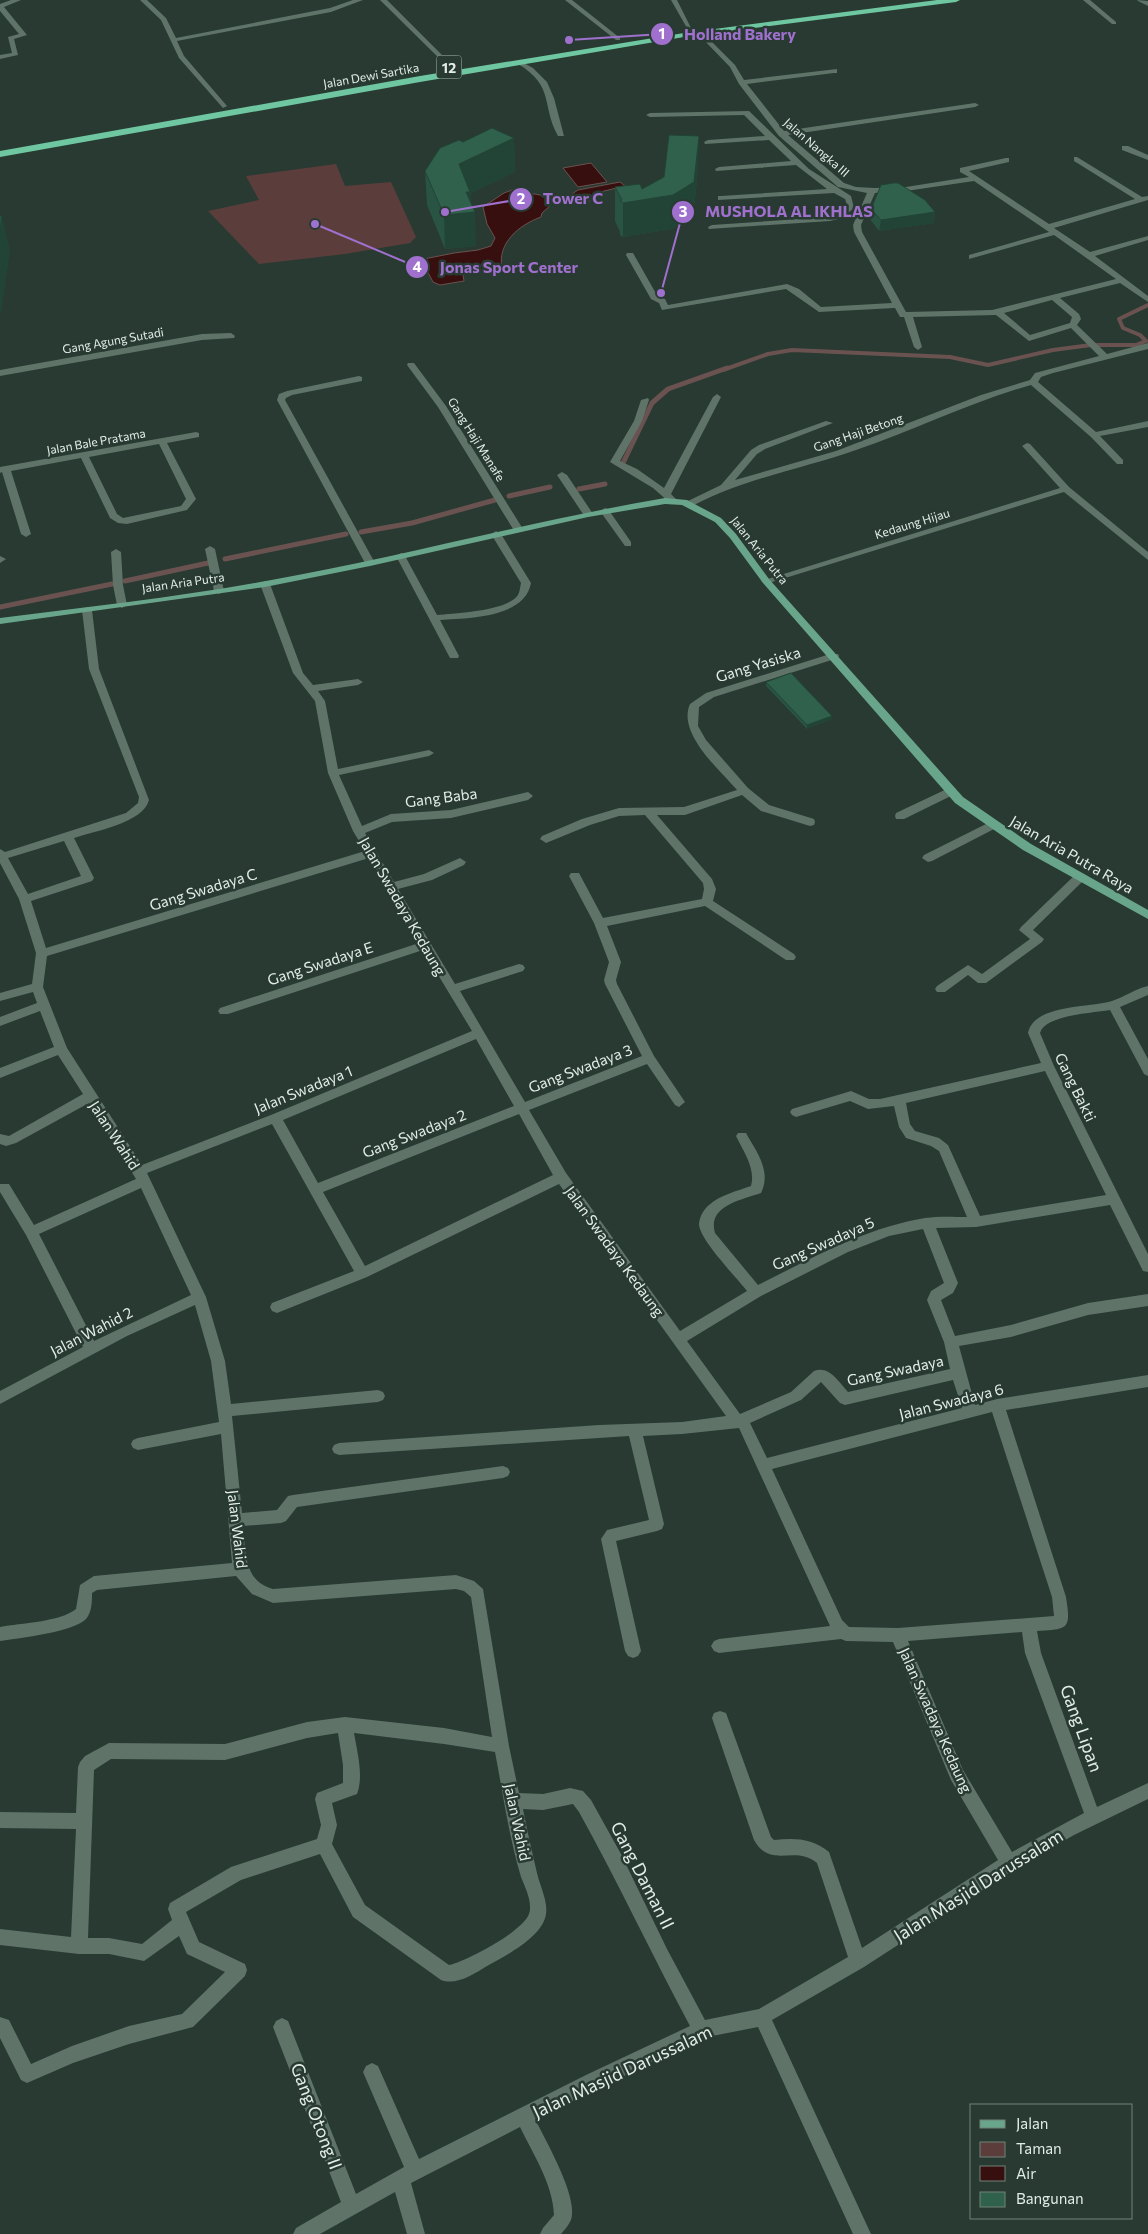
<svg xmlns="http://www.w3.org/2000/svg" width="1148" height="2234" viewBox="0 0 1148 2234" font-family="Commissioner,sans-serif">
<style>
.green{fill:#5b3e3c}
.water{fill:#370f0f;stroke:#6a5250}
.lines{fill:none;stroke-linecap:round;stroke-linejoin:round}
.stream-far1{stroke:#6a5250;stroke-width:4}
.stream{stroke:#6a5250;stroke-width:5}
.minor{fill:#5f7369;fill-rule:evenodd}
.major{fill:#68a58b;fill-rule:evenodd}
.highway{fill:#6ec7a1;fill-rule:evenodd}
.wall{fill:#295342}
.shaded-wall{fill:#224436}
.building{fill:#30614d;stroke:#224436}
.labels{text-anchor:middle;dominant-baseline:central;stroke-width:5;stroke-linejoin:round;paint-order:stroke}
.far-street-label{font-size:12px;fill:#e2ede7;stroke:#283a32}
.shield{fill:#283a32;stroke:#aab7b1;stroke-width:1}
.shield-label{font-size:14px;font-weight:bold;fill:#e2ede7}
.street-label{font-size:15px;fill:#e2ede7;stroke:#283a32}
.near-street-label{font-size:18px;fill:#e2ede7;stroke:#283a32}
.leader{fill:none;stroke:#9f70cd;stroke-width:2}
.callout-dot{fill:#9f70cd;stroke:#283a32;stroke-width:2}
.mark-label{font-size:15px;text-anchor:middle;font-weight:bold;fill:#fff}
.callout-label{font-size:16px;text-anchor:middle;font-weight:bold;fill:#9f70cd;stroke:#283a32;stroke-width:5;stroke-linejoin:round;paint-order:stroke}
</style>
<rect width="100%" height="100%" fill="#283a32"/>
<!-- green -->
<polygon class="green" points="336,164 345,186 391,182 416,237 410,243 345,254 259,264 208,211 259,200 246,176"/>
<!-- water -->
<g class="water">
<polygon points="591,163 607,182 578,187 563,168"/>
<path d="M 620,182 L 625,186 L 600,192 C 593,201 583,207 572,196 L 572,194 L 578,190 Z"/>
<path d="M 512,190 L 540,195 L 550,201 L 551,205 L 542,213 L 541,217 C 519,225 497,243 502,268 L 475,270 L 463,275 L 464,281 L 440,285 L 433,282 L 423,263 L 424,259 L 454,253 L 478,250 L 491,246 L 495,238 L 487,224 L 483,207 L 504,193 Z"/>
</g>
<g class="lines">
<!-- stream-far1 -->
<polyline class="stream-far1" points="723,370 768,354 792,350 950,357 988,365 1053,350 1091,345 1136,345 1146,341 1140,335 1123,328 1119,319 1148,305"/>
<!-- stream -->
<g class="stream">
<polyline points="623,463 652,403 668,389 727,368"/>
<polyline points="579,489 605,484"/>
<polyline points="509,496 550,487"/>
<polyline points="361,532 412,523 495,500"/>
<polyline points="225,559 346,534"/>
<polyline points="125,581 208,563"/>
<polyline points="0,607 112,584"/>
</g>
<!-- minor -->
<g class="minor">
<polygon points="11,0 21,0 4,7 27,35 14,39 18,55 0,59 0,55 12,53 8,37 19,34 0,11 0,4"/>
<polygon points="140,0 147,0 166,18 176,38 330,8 353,0 363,0 331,12 177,41 184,56 227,106 223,108 179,58 161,20"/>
<polygon points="380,0 387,0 452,65 452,67 448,67"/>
<polygon points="565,0 572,0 620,38 620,40 616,40"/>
<polygon points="671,0 677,0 691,28 687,28"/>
<polygon points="1083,0 1090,0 1116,22 1116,24 1112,24"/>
<polygon points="1137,0 1148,1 1148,6 1138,1"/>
<path d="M 698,32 L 702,32 L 735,65 L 744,80 L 837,69 L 837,73 L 834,73 L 747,84 L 784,131 L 975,103 L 979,105 L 975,107 L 788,135 L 844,183 L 856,187 L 875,188 L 906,187 L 969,177 L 960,172 L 960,168 L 1006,158 L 1009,158 L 1009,162 L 969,171 L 1049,224 L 1135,199 L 1074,161 L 1074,157 L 1077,157 L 1142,197 L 1148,196 L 1148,200 L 1054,228 L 1090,252 L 1148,236 L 1148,240 L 1095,256 L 1148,296 L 1148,302 L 1120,283 L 1060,298 L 1079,314 L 1081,319 L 1077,325 L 1107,354 L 1148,343 L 1148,349 L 1053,373 L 1041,377 L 1038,382 L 1096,432 L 1148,421 L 1148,427 L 1100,436 L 1123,460 L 1123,464 L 1117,464 L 1091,437 L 1031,385 C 971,402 915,430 856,450 C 802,469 746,478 694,505 L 688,505 L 688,501 L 721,485 L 751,450 L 759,445 L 826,421 L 833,423 L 765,449 L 757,454 L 735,480 L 836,451 L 981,395 L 1030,380 L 1035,373 L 1099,356 L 1071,328 L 1029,341 L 996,315 L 913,317 L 922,347 L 918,350 L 914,347 L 904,317 L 900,317 L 895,308 L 819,312 L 786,289 L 662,310 L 659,303 L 651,299 L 626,255 L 627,253 L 633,253 L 658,297 L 665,299 L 668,305 L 787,284 L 799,289 L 821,307 L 892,303 L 854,232 L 853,225 L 867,193 L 838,187 L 779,136 L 739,84 L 730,67 L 698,34 ZM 974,181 L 1049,232 L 969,255 L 969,259 L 1054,235 L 1116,279 L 992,310 L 906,312 L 862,232 L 861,225 L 875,193 L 906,191 ZM 1052,300 L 1072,317 L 1070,323 L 1030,335 L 1004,313 Z"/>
<path d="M 518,62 L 522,62 L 533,68 L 547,82 L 554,98 L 564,136 L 558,136 C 541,105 555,86 518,64 Z"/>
<polygon points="749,111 809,169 851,196 854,208 842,218 830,221 709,229 708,227 712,225 829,217 836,214 847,205 845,199 834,193 718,200 718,196 721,196 827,189 796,165 716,171 715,169 719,167 791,161 769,140 705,144 704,142 708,140 765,136 744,115 650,117 646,115 650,113"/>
<polygon points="1122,146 1128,146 1148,155 1148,160 1122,150"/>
<polygon points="231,333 235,336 234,338 202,340 0,376 0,370 202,334"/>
<polygon points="408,363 414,363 446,406 523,529 521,531 518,532 513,529 438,407 407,365"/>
<polygon points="359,376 362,377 362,381 292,395 286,398 285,400 375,563 370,566 365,563 277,400 279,394 287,391"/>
<polygon points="717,394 721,397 671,494 677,500 675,502 669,502 653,488 610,462 634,421 641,400 648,398 649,400 642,421 620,461 637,469 664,488 713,397"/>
<path d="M 196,432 L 199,433 L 199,437 L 167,443 L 196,499 L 187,510 L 127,524 L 118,523 L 110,518 L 81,458 L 11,471 L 31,534 L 26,537 L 21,534 L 2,472 L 0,473 L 0,467 ZM 159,444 L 186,499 L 181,506 L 123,518 L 117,514 L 89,457 Z"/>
<polygon points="1027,443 1030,444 1069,487 1148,552 1148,560 1064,492 769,583 766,584 761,581 1060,488 1024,448 1022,446"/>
<polygon points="562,472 567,475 593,514 591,516 585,516 583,514 557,475"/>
<polygon points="605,508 608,509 631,542 631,546 625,546 600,511"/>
<path d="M 496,531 L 501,534 L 531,583 C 525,618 468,618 440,620 L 459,656 L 458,658 L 450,658 L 396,556 L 401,553 L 404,554 L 437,615 C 456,613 507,611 518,595 C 520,591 520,587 521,583 L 491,534 Z"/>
<polygon points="210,546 215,549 224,591 219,594 214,591 205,549"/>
<polygon points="116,549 121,552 123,585 127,605 122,608 117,605 113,585 111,552"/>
<polygon points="0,556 6,559 0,563"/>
<path d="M 265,581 L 270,584 L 303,673 L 313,685 L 358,679 L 363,682 L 358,685 L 318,691 L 325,701 L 338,769 L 429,750 L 434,753 L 429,756 L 339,775 L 362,826 L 391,814 L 451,810 L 528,792 L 533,796 L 528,800 L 451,818 L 392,822 L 365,833 L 394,882 L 424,874 L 460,858 L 466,862 L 464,865 L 432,880 L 398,889 L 455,984 L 519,964 L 523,965 L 525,968 L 523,971 L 460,991 L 525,1102 L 642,1056 L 605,984 L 604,980 L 609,962 L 594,923 L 569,876 L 571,873 L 579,873 L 603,918 L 702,899 L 704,889 L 703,883 L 645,815 L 619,816 L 590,825 L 546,843 L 540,839 L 542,836 L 582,819 L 619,808 L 684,807 L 737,790 C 719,769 677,733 690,704 L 706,693 L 830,654 L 838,654 L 839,656 L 838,658 L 714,697 L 699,707 L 698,726 L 706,740 L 748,788 L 769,805 L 814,819 L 815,822 L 814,825 L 810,826 L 761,811 L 742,795 L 685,815 L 657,815 L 712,879 L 716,889 L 713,901 L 794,954 L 796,957 L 794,960 L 786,960 L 705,906 L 607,926 L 621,962 L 616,980 L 617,984 L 654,1056 L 685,1102 L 679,1107 L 675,1105 L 647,1064 L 529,1110 L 566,1173 L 680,1331 L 747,1291 C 736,1277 701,1241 699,1225 C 699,1218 703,1210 709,1205 C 720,1195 737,1191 751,1186 C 756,1168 743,1151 736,1136 L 738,1133 L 746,1133 C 756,1151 772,1171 761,1193 C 741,1200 707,1206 715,1233 L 758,1285 C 812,1258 865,1228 925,1218 C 939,1216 954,1217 967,1217 L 939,1151 L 931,1146 L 906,1138 L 899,1127 L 894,1106 L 868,1109 L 850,1101 L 796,1117 L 792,1115 L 790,1112 L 792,1109 L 851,1091 L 869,1099 L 880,1099 L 1041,1063 L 1028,1033 C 1034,1004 1089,1008 1112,1001 C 1124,997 1135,989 1148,986 L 1148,995 L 1120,1007 L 1148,1059 L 1148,1076 L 1144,1074 L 1110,1010 C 1093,1013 1045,1015 1040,1033 L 1054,1066 L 1148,1254 L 1148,1272 L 1143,1271 L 1110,1205 L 976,1227 L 936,1228 L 958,1283 L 953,1293 L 941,1300 L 955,1336 L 1011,1325 L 1088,1303 L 1148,1294 L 1148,1306 L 1088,1315 L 1011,1337 L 959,1346 L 975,1405 L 997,1399 L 1148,1375 L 1148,1387 L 1006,1410 L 1066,1597 C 1071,1629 1069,1629 1037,1631 L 1041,1653 L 1097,1807 L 1148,1783 L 1148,1799 L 1074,1835 L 1015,1869 L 864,1967 L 772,2020 L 871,2234 L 853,2234 L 758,2027 L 702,2038 L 535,2119 C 546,2141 574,2190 572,2214 C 572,2222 566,2228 561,2234 L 540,2234 L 543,2228 L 554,2215 C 553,2184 533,2154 520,2127 L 411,2183 L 425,2234 L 407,2234 L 395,2192 L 320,2234 L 293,2234 L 296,2228 L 341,2202 L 273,2027 L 276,2021 L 282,2018 L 288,2021 L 356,2194 L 404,2167 L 363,2072 L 366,2066 L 372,2063 L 378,2066 L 419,2159 L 586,2075 L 690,2026 C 652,1955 618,1882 579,1812 L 573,1804 L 543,1810 L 523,1809 C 527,1830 532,1852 537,1873 C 540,1886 548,1901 546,1914 C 543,1937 505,1956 487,1966 C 474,1974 456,1986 441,1980 L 353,1917 L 320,1854 L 241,1880 L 186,1912 L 199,1942 L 245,1964 L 247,1970 L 245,1976 L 193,2027 L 129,2044 L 73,2063 L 27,2083 L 21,2080 L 0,2038 L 0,2017 L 9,2020 L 31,2064 L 72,2046 L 129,2026 L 182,2014 L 225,1972 L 187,1954 L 179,1936 L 144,1961 L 109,1954 L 79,1954 L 0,1945 L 0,1929 L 71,1937 L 76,1829 L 0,1828 L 0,1812 L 76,1813 L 78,1767 L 80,1762 L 85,1756 L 109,1743 L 225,1744 L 307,1722 L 345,1717 L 444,1728 L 492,1737 L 471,1597 L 464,1591 L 456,1589 L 273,1603 L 252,1594 L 236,1576 L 97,1590 L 92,1593 C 92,1602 92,1612 86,1619 C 74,1632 19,1638 0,1641 L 0,1627 C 21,1623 60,1622 76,1609 L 80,1585 L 94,1576 L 232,1563 L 221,1434 L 138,1450 L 133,1448 L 131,1444 L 133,1440 L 138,1438 L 219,1422 L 211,1361 L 195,1305 L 127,1336 L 0,1404 L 0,1391 L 83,1347 L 26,1235 L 0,1192 L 0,1184 L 9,1184 L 34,1225 L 136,1179 L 89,1103 L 16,1143 L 6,1146 L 0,1144 L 0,1134 L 9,1136 L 83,1094 L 58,1055 L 0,1078 L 0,1068 L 54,1047 L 40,1011 L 0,1026 L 0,1017 L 37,1003 L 33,992 L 0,1001 L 0,993 L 32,984 L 36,953 L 19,899 L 0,863 L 0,849 L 5,852 L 126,813 L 138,803 L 139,797 L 89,669 L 82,610 L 87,607 L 92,610 L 99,669 L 149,800 C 143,823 95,831 74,838 L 94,878 L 92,881 L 31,901 L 46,948 L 365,851 L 353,831 L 328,773 L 315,701 L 293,673 L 260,584 ZM 64,841 L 81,876 L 28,894 L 8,858 ZM 369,858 L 419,943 L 220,1008 L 218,1011 L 220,1014 L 228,1014 L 423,950 L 472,1031 L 271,1115 L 142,1165 L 67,1048 L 43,987 L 47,956 ZM 476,1039 L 514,1106 L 318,1183 L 283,1120 ZM 1045,1071 L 1106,1195 L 980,1216 L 948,1145 L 939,1138 L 915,1131 L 910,1124 L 906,1103 ZM 519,1114 L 553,1175 L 365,1266 L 323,1192 ZM 272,1124 L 354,1271 L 272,1303 L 270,1307 L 272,1311 L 277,1313 L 367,1277 L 559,1184 L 726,1416 L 682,1422 L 599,1425 L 339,1443 L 334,1445 L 332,1449 L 334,1453 L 339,1455 L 629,1436 L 649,1520 L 607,1530 L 601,1539 L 625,1651 L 628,1656 L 633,1658 L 638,1656 L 641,1651 L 616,1541 L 657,1531 L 662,1529 L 664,1524 L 643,1436 L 682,1434 L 739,1428 L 830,1626 L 719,1639 L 714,1641 L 711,1646 L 714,1651 L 719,1653 L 841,1639 L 846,1641 L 893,1642 L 951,1780 L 998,1860 L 862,1948 L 829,1852 C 812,1838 795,1838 774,1840 L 771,1837 L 726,1713 L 720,1711 L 714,1713 L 712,1718 L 754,1840 C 771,1870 794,1844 817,1863 L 848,1957 L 759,2009 L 705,2020 L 667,1949 L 621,1854 L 591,1800 L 583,1791 L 570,1788 L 543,1794 L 519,1793 L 509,1746 L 483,1589 L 474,1581 L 456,1575 L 273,1589 C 243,1581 246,1551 243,1526 L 281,1523 L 286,1521 L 297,1507 L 503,1478 L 508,1476 L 510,1472 L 508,1468 L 503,1466 L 293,1495 L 288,1496 L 277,1510 L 242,1513 L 232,1416 L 378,1402 L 383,1400 L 385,1396 L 383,1392 L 378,1390 L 231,1404 L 225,1361 L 206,1297 L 147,1173 ZM 141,1188 L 191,1295 L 94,1341 L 39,1234 ZM 923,1229 L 944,1283 L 931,1291 L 927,1300 L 944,1342 L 950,1369 L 848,1392 C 839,1382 829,1365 814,1371 L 791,1392 L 740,1414 L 687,1341 L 761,1296 L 848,1252 L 889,1236 ZM 953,1380 L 962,1408 L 767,1458 L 750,1423 L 801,1400 L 821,1382 L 840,1403 L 845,1405 ZM 992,1412 L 1052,1597 L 1054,1616 L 898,1628 L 849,1627 L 842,1620 L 772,1469 ZM 1022,1632 L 1025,1653 L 1084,1813 L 1012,1852 L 963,1770 L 908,1641 ZM 338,1733 L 343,1765 L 343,1783 L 317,1793 L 315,1799 L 321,1825 L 317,1839 L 231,1867 L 170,1903 L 168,1909 L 172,1920 L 142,1944 L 109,1938 L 88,1938 L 94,1770 L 111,1759 L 225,1760 L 307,1738 ZM 354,1733 L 444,1744 L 495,1752 C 503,1794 509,1837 521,1877 C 525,1887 533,1903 529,1914 C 522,1932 467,1961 449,1965 L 365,1905 L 332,1844 L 337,1825 L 332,1803 L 357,1794 C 364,1776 357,1751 354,1733 Z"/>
<polygon points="951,787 955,788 956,791 955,794 904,819 896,819 895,816 896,813"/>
<polygon points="992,821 997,825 996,828 932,861 928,862 922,858 924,855"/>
<polygon points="1080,873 1084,874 1086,877 1084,880 1033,930 1044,939 1042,942 986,983 978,983 968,975 945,992 937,992 935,989 937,986 968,965 982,974 1030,939 1019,930 1021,927 1076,874"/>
</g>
<!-- major -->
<path class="major" d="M 665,498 L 687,500 L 721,518 L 736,534 L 769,579 L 963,797 L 1031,844 L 1148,910 L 1148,919 L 1023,850 L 955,803 L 763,583 L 730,538 L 715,522 L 682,505 L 665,504 L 588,517 L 370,566 L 265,587 L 0,624 L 0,618 C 89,607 178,597 266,581 C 400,557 531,521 665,498 Z"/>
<!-- highway -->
<polygon class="highway" points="937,0 960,0 956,2 684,37 420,82 0,157 0,151 420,76 684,33"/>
</g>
<!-- wall -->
<g class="wall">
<polygon points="514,138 515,172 471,193 471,204 476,246 445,249 427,205 425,171 463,142"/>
<polygon points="698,170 693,216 672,229 623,237 620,235 620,232 615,221 615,187 642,189"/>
<polygon points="871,209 935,212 934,223 879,231 870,219"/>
<polygon points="766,682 832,719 807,729 766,686"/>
</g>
<!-- shaded-wall -->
<g class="shaded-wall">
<polygon points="699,136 698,170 693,216 672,229 623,237 623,203 673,195"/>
<polygon points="514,138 515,172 471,193 471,212 475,212 476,246 445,249 444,215 459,164"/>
<polygon points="935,212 934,223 879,231 881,220"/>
<polygon points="2,216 10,250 1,314 0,311 0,232"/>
<polygon points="832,716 832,719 807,729 807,725"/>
</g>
<!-- building -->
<g class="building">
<polygon points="492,128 514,138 459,164 470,192 466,192 475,212 444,215 425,171 440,148 459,140 463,142"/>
<polygon points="669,135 699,136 694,182 673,195 623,203 620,201 622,200 615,187 640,184 642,189 664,177"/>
<polygon points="893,183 898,183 925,200 935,212 881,220 871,209 881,185"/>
<polygon points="0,216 2,216 0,232"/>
<polygon points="791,673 832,716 807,725 766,682"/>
</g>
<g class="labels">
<!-- far-street labels -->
<g class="far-street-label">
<text transform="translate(371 75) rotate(-10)">Jalan Dewi Sartika</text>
<text transform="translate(817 147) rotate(41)">Jalan Nangka III</text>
<text transform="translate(113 340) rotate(-10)">Gang Agung Sutadi</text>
<text transform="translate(858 432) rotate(-19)">Gang Haji Betong</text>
<text transform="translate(477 439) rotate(58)">Gang Haji Manafe</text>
<text transform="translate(96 441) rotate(-10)">Jalan Bale Pratama</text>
<text transform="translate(912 523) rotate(-17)">Kedaung Hijau</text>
<text transform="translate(760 550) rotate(51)">Jalan Aria Putra</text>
<text transform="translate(183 582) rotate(-8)">Jalan Aria Putra</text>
</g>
<!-- shield labels -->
<rect class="shield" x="436.5" y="55.5" width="25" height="23" rx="4"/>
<g class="shield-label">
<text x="449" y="67">12</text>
</g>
<!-- street labels -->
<g class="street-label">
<text transform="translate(758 664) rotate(-17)">Gang Yasiska</text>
<text transform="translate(441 797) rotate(-7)">Gang Baba</text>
<text transform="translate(1072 854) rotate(30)">Jalan Aria Putra Raya</text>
<text transform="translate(203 889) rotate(-17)">Gang Swadaya C</text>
<text transform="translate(403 906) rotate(60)">Jalan Swadaya Kedaung</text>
<text transform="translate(320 963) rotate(-18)">Gang Swadaya E</text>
<text transform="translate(580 1068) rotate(-21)">Gang Swadaya 3</text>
<text transform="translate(1076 1087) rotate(64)">Gang Bakti</text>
<text transform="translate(303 1089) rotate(-22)">Jalan Swadaya 1</text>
<text transform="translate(414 1133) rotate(-21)">Gang Swadaya 2</text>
<text transform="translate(115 1135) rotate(57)">Jalan Wahid</text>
<text transform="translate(823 1243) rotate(-24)">Gang Swadaya 5</text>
<text transform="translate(615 1251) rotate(54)">Jalan Swadaya Kedaung</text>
<text transform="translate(91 1331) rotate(-27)">Jalan Wahid 2</text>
<text transform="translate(895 1370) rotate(-12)">Gang Swadaya</text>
<text transform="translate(951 1401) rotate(-14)">Jalan Swadaya 6</text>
<text transform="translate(238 1529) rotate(83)">Jalan Wahid</text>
<text transform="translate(936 1720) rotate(66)">Jalan Swadaya Kedaung</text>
<text transform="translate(518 1822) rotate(78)">Jalan Wahid</text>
</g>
<!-- near-street labels -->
<g class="near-street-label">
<text transform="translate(1082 1728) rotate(70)">Gang Lipan</text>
<text transform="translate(643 1875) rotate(63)">Gang Daman II</text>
<text transform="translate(978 1885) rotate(-32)">Jalan Masjid Darussalam</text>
<text transform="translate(622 2071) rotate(-25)">Jalan Masjid Darussalam</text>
<text transform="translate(317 2116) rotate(69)">Gang Otong II</text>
</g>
</g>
<!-- callouts -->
<path class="leader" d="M569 40L662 34M445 212L521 199M661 293L683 212M315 224L417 267"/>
<g class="callout-dot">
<circle cx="569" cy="40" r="5"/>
<circle cx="445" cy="212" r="5"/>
<circle cx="661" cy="293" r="5"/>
<circle cx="315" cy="224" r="5"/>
<circle cx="662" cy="34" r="12"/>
<circle cx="521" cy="199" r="12"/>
<circle cx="683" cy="212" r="12"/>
<circle cx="417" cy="267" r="12"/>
</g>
<g class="mark-label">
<text x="662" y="39">1</text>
<text x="521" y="204">2</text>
<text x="683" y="217">3</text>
<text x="417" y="272">4</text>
</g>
<g class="callout-label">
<text x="740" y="40">Holland Bakery</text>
<text x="573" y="204">Tower C</text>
<text x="789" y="217">MUSHOLA AL IKHLAS</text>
<text x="509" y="273">Jonas Sport Center</text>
</g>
<!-- legend -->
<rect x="970" y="2104" width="162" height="115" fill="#283a32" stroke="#72827a"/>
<rect x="980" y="2120" width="25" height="8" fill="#68a58b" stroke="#72827a"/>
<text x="1016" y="2129" font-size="15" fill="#e2ede7">Jalan</text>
<rect x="980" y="2142" width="25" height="15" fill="#5b3e3c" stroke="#72827a"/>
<text x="1016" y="2154" font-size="15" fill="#e2ede7">Taman</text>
<rect x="980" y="2166" width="25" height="15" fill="#370f0f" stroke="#72827a"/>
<text x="1016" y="2179" font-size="15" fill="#e2ede7">Air</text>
<rect x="980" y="2192" width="25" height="15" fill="#30614d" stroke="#72827a"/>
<text x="1016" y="2204" font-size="15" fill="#e2ede7">Bangunan</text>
</svg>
